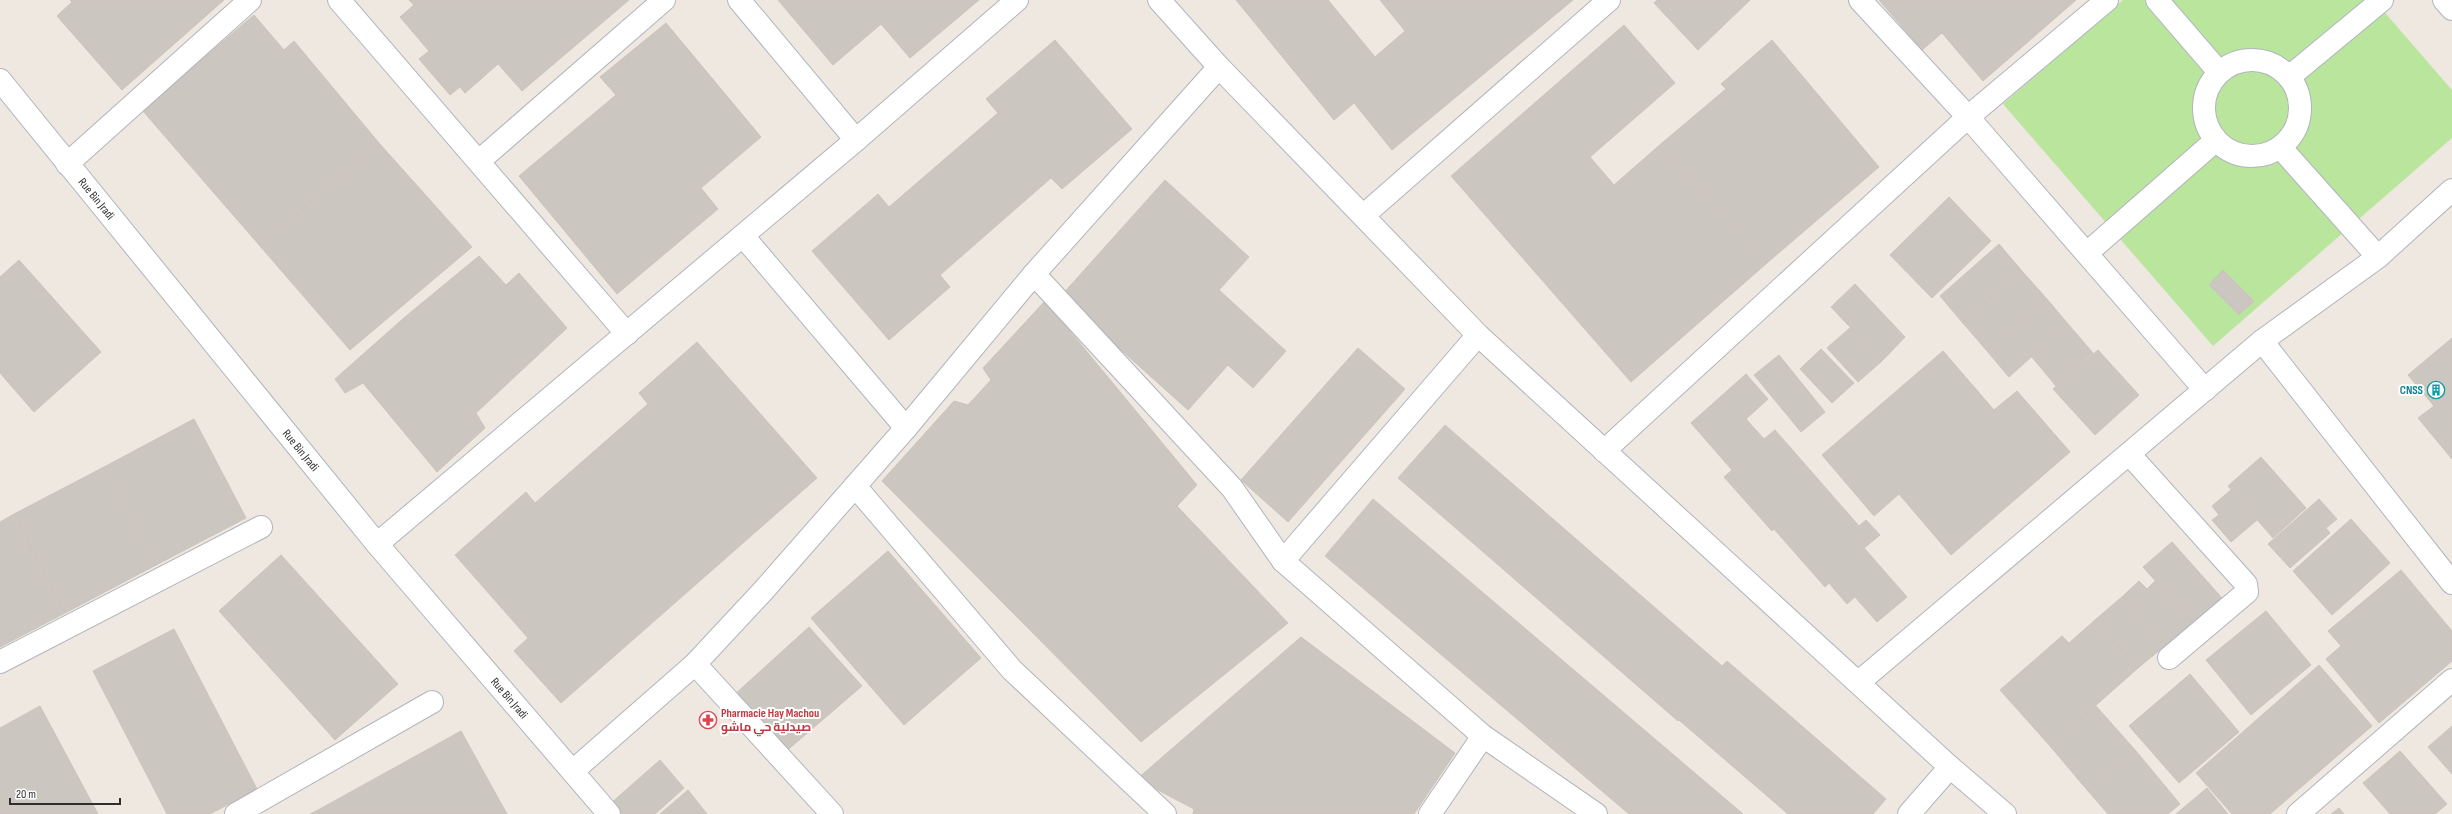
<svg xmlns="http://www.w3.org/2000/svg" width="2452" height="814" viewBox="0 0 2452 814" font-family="'Sofia Sans Condensed',Cairo,sans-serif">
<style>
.green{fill:#b9e59d}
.building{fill:#cbc6bf;stroke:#cbc4ba}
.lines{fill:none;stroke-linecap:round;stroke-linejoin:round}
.pedestrian-casing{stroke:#b1b4be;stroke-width:24}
.minor-casing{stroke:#b1b4be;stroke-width:24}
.pedestrian{stroke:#fff;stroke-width:22}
.minor{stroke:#fff;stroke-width:22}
.labels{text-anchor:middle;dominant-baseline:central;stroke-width:4;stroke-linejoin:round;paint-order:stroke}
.street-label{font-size:12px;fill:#2e2e2e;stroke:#fff}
.culture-label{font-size:12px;font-weight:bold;fill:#0d838f;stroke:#fff;text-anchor:end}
.health-label{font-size:12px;font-weight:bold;fill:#be3a42;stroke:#fff;text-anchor:start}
</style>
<rect width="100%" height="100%" fill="#efe8e1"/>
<!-- green -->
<polygon class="green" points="2123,0 2374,0 2452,90 2452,138 2213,346 2003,104"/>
<!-- building -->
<g class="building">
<polygon points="70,0 224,0 122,90 57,16 72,2"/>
<polygon points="409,0 629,0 522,91 498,64 465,93 460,87 450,95 419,59 429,51 400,17 414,5"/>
<polygon points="778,0 979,0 910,58 881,24 833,65"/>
<polygon points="1236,0 1328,0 1375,57 1405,31 1380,0 1573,0 1392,150 1354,103 1334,120"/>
<polygon points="1657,0 1750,0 1698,50 1654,3"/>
<polygon points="1879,0 2076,0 1983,81 1942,33 1922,50"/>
<polygon points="254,15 284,50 294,41 379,143 260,246 142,110"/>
<polygon points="666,23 761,137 701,188 718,209 617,294 519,176 616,95 600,77"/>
<polygon points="1624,25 1675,83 1590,157 1614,185 1662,143 1767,263 1631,382 1451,176"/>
<polygon points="1055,40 1132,129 1062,189 1051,178 940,275 950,287 889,340 812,251 878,194 889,207 998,113 986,99"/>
<polygon points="1772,40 1879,167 1767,263 1662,143 1726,89 1721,84"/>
<polygon points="379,143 472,247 350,350 260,246"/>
<polygon points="1165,180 1249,257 1219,290 1286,351 1253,388 1228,365 1188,410 1061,296"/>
<polygon points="1949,197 1991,241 1932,298 1890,255"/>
<polygon points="1999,244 2022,271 1962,322 1940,296"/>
<polygon points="479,256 506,285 519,273 567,328 476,413 485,428 437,472 363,383 345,393 335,379 405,317"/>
<polygon points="19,260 101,352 34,412 0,373 0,277"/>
<polygon points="2223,270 2254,301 2239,315 2209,285"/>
<polygon points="2022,271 2047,299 1987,351 1962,322"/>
<polygon points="1855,284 1905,337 1882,361 1831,307"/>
<polygon points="2047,299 2068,324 2009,377 1987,351"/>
<polygon points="1045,301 1197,485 1177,506 1288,623 1141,742 882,481 954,401 968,405 991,380 983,368"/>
<polygon points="2068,324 2093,353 2056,386 2031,356"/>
<polygon points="1851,327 1882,361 1858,382 1827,348"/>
<polygon points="2452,338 2452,459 2418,418 2434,406 2408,375"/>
<polygon points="697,342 817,478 561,703 514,651 528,638 455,555 526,492 535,503 648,404 639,393"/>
<polygon points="1358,348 1405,389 1288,522 1241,480"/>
<polygon points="1821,349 1854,383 1832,403 1800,369"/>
<polygon points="2098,350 2139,395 2095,435 2053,389"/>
<polygon points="1943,351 1994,410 2017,391 2070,452 1951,555 1899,494 1874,516 1822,455"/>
<polygon points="1779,355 1825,412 1801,432 1754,375"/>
<polygon points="1746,374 1768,399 1746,419 1764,439 1775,430 1859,526 1866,520 1880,535 1864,548 1907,597 1877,622 1855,597 1847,604 1829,583 1825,587 1774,529 1772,531 1724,477 1732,470 1691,423"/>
<polygon points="194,419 246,518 156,565 104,467"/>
<polygon points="1445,425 1722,666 1727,661 1886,799 1873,814 1788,814 1679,720 1678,721 1398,478"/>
<polygon points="2261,457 2306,508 2273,538 2228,486"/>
<polygon points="104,467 156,565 65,613 14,514"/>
<polygon points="2232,489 2257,520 2231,542 2212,520 2219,515 2212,506"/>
<polygon points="1373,499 1743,814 1629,814 1325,556"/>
<polygon points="2319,499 2337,519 2326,528 2330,533 2290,568 2268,544"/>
<polygon points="14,514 65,613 0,647 0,522"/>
<polygon points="2351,519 2390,563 2332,615 2293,571"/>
<polygon points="2172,542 2222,598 2194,624 2143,567"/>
<polygon points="888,551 981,658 904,725 811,618"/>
<polygon points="281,555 398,684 335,740 219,611"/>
<polygon points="2401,570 2452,631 2452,661 2379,723 2326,659 2341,646 2328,631"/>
<polygon points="2139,581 2147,589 2155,581 2194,624 2166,645 2123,596"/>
<polygon points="2123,596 2166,645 2138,668 2095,620"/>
<polygon points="2266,611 2311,665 2251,715 2206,660"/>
<polygon points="2095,620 2138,668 2050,746 2000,690 2062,636 2069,643"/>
<polygon points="809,627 862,686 784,753 734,695"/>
<polygon points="174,629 257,789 210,814 167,814 93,671"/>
<polygon points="1301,637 1455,753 1414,814 1193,814 1194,809 1137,779"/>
<polygon points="2319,665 2372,726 2270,814 2232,814 2196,773"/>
<polygon points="2190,674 2239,732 2179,783 2129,726"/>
<polygon points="40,706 98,814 0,814 0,728"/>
<polygon points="2096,706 2136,751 2088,791 2050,746"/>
<polygon points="2452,726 2452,774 2428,747"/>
<polygon points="461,731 507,814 320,814 318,810"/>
<polygon points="2136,751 2180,804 2168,814 2108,814 2088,791"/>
<polygon points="2400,751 2447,804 2435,814 2390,814 2363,783"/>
<polygon points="660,760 684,788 655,814 619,814 610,804"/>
<polygon points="2207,788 2228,814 2176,814"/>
<polygon points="688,790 707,814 660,814"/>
<polygon points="2339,808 2344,814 2331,814"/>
<polygon points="318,810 320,814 310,814"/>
</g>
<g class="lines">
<defs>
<g id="pedestrian">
<polyline points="2157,0 2219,72"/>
<circle cx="2252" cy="108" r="48"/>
<polyline points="2289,77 2382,0"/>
<polyline points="2281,148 2378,257"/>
<polyline points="2087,253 2215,141"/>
</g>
<g id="minor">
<polyline points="339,0 627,334"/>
<polyline points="739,0 856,140"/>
<polyline points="1159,0 1219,67 1478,335 1950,767 2005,814"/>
<polyline points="1860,0 1968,117 2205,390"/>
<polyline points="2444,0 2452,9"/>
<path id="s1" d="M 0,80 L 377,544 L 609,814"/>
<polyline points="479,161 664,0"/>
<polyline points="67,164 250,0"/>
<polyline points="1364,215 1609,0"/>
<polyline points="743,236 906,428"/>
<polyline points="1034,274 1232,488 1283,561 1483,736 1596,814"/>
<polyline points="2262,341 2452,583"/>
<polyline points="1604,451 1968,117 2107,0"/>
<polyline points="2130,455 2246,584 2247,592 2169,658"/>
<polyline points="855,486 1012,670 1165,814"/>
<polyline points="377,544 856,140 1017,0"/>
<polyline points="1283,561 1478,335"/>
<polyline points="0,662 261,527"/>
<polyline points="695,664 832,814"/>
<polyline points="1859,682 2262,341 2378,257 2452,190"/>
<polyline points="574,770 695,664 763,591 906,428 1034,274 1219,67"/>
<polyline points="236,814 432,702"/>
<polyline points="1430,814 1483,736"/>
<polyline points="1909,814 1950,767"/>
<polyline points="2298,814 2452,680"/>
</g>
</defs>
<!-- pedestrian casing -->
<use href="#pedestrian" class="pedestrian-casing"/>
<!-- minor casing -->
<use href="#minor" class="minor-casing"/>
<!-- pedestrian -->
<use href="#pedestrian" class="pedestrian"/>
<!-- minor -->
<use href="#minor" class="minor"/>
</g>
<!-- icons -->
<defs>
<symbol id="building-ring" viewBox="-11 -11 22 22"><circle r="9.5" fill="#fff" stroke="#0f9aa8" stroke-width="1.5"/><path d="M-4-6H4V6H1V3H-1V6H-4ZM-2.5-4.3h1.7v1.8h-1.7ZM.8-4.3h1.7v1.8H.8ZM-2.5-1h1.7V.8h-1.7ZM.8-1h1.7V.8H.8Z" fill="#0f9aa8"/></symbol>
<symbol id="pharmacy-ring" viewBox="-11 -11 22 22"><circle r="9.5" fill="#fff" stroke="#e0444e" stroke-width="1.5"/><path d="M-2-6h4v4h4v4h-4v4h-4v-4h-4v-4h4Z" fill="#e0444e"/></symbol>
</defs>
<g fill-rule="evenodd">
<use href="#building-ring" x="2426" y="380" width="20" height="20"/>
<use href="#pharmacy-ring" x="698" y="710" width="20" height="20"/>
</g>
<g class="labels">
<!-- street labels -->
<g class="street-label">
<text stroke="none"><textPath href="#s1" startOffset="153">Rue Bin Jradi</textPath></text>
<text stroke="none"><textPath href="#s1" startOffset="477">Rue Bin Jradi</textPath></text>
<text stroke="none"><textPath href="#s1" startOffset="801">Rue Bin Jradi</textPath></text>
</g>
<!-- culture labels -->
<g class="culture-label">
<text x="2423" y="390">CNSS</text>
</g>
<!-- health labels -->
<g class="health-label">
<text x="721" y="713">Pharmacie Hay Machou<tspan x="721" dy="14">صيدلية حي ماشو</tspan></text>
</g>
</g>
<!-- scale -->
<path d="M10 798v6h110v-6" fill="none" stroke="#2e2e2e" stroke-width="2"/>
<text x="16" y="798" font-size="12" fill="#2e2e2e" stroke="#ffffff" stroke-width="3" paint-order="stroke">20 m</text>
</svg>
